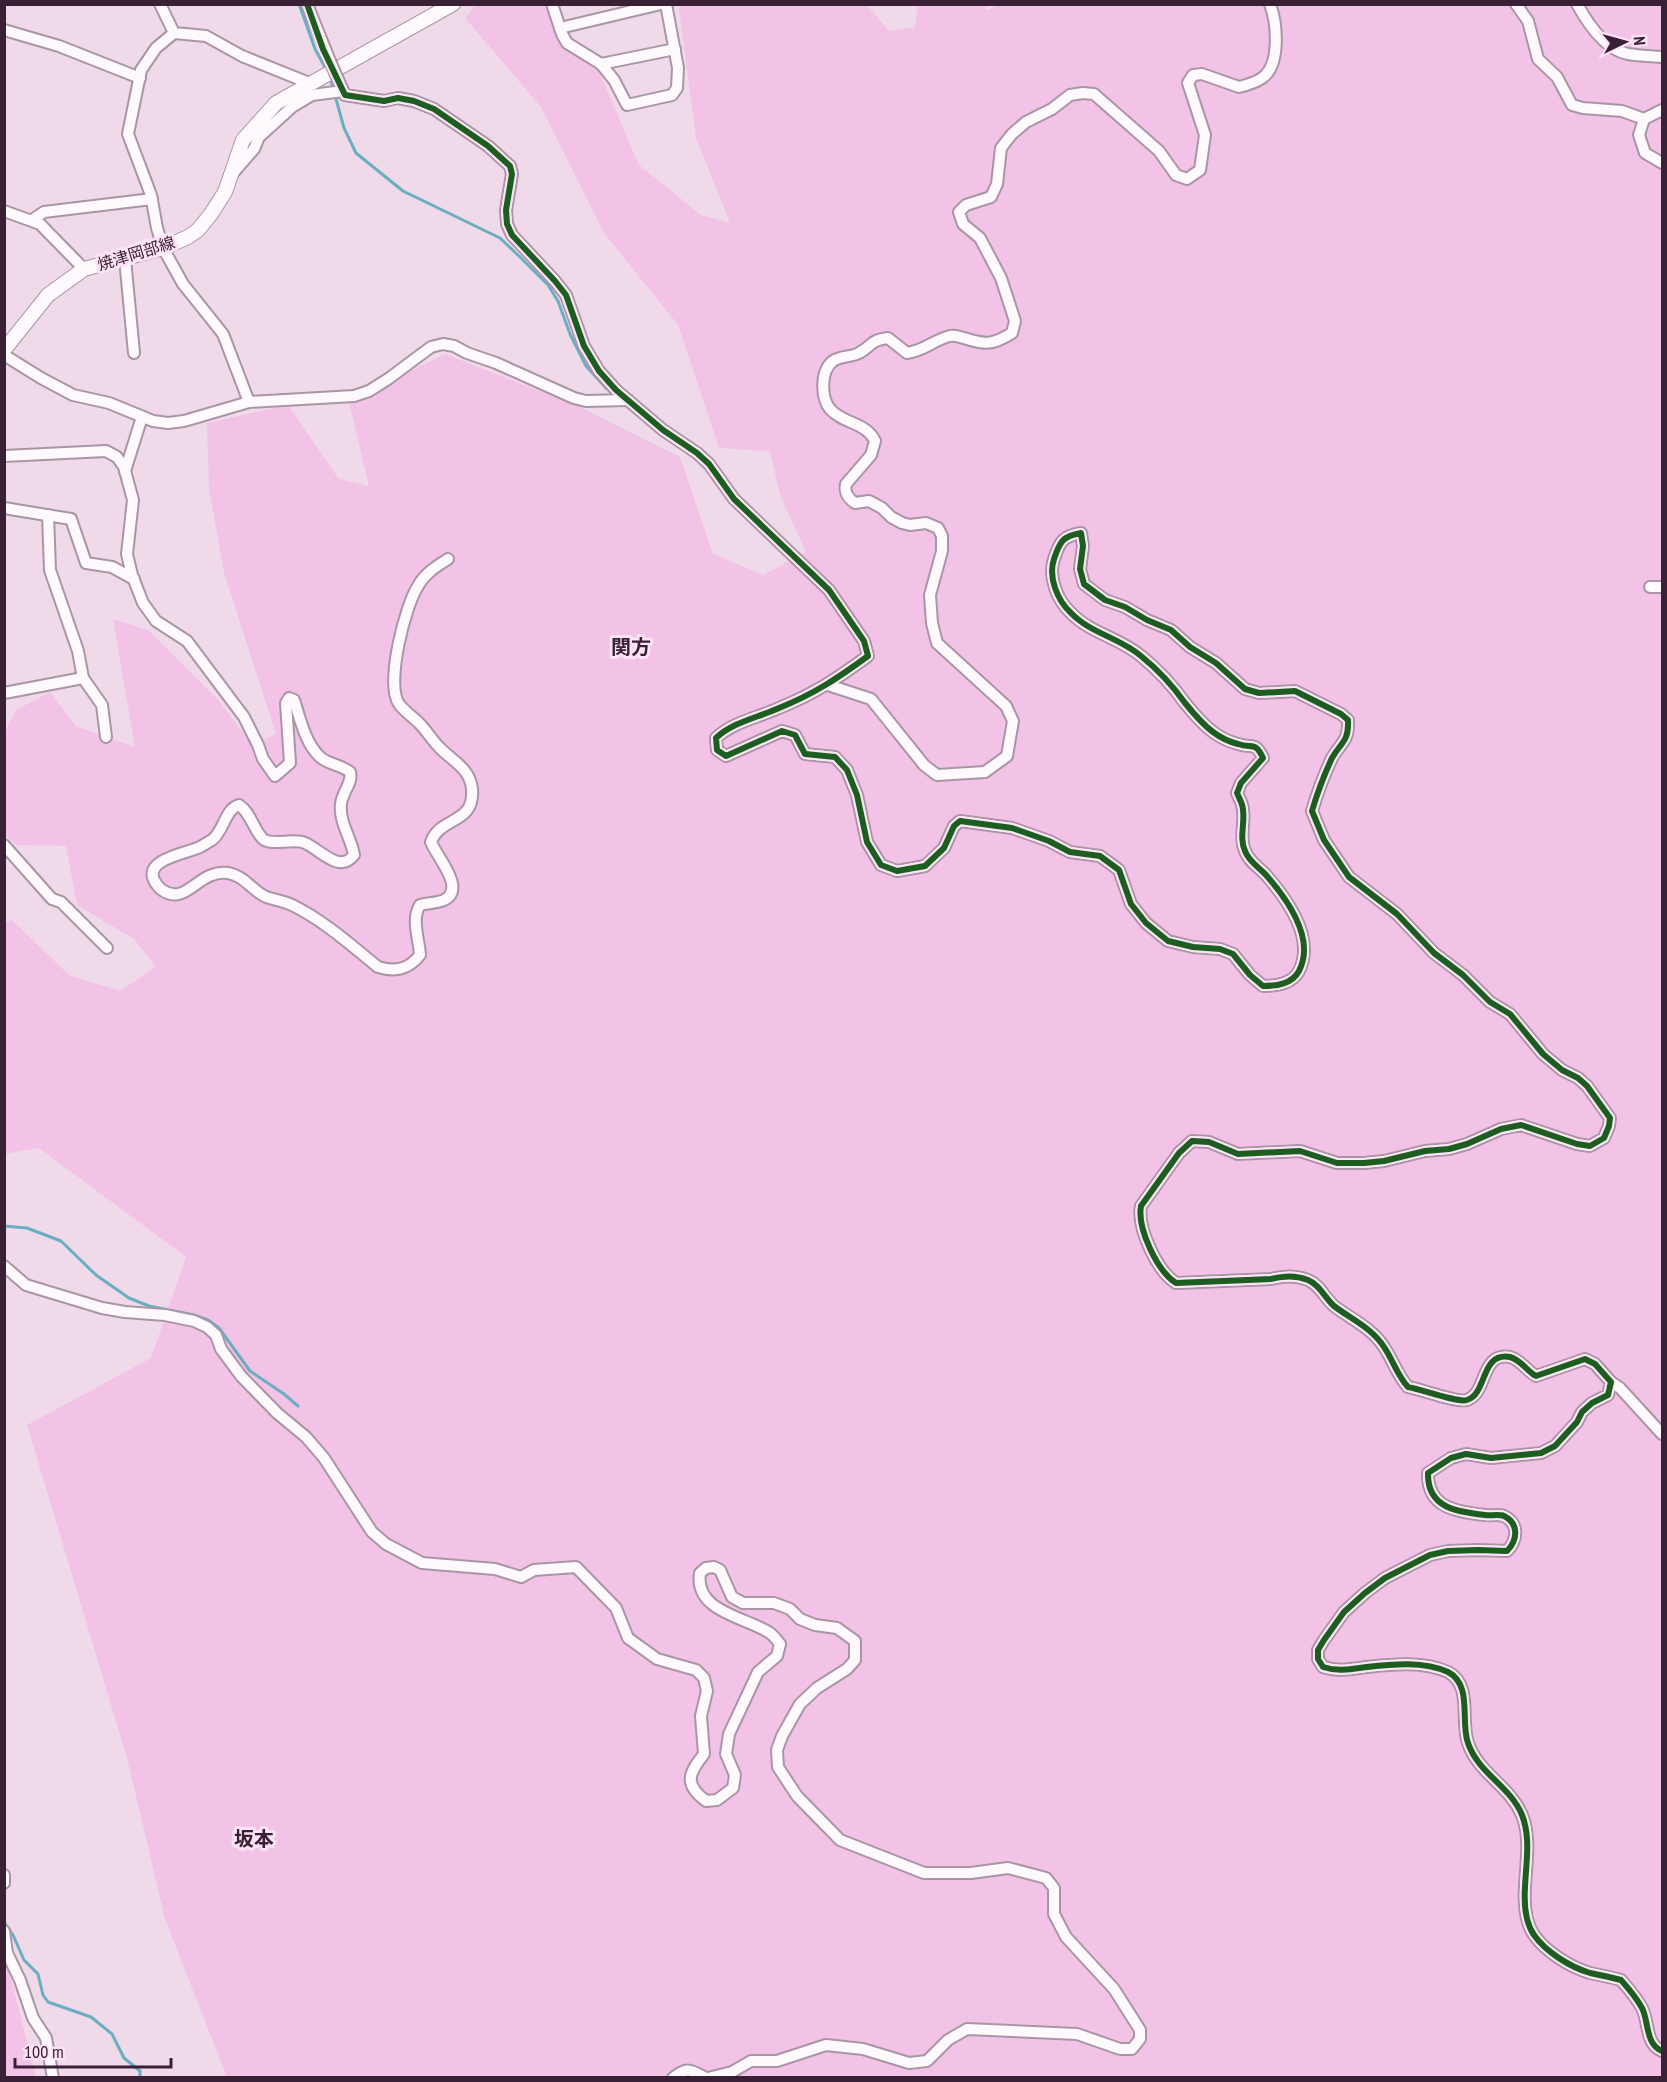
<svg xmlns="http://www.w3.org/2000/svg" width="1667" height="2082" viewBox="0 0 1667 2082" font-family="'PT Sans Narrow','Noto Sans JP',sans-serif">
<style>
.green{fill:#f2c3e7}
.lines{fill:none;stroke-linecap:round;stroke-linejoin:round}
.stream{stroke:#6aaec2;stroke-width:3}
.minor-casing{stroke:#aa95a5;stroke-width:14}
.secondary-casing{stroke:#aa95a5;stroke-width:16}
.minor{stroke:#fdf9fc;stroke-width:10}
.secondary{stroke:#fdf9fc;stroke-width:14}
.minor-bridge-casing{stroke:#aa95a5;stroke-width:14;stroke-linecap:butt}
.minor-bridge{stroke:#fdf9fc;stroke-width:10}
.cycleway-casing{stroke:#fee3f7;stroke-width:10}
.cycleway{stroke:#1b5e20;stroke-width:6}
.labels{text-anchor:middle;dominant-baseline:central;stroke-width:6;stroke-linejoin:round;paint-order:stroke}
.street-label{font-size:16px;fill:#392034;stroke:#fee3f7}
.quarter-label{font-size:20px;font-weight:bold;fill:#392034;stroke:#fee3f7}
</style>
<rect width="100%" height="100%" fill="#f0daea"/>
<!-- green -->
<g class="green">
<polygon points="918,4 984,5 988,10 1000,4 1662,5 1662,2077 227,2077 165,1919 128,1762 27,1425 151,1358 186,1257 39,1148 5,1154 4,923 12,920 69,975 120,991 156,967 134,939 77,905 66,846 17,845 5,835 5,731 16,710 50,692 76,726 135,747 113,619 148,630 218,700 253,745 276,734 224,573 209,488 207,423 288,405 339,479 369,486 349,402 445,354 578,406 680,457 713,554 763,575 806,552 780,495 770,451 719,448 678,325 604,233 541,107 465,18 475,5 544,5 563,47 599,71 639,165 701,215 730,223 696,138 679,9 682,5 867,5 889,31 915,27"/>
<polygon points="5,1955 36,2077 5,2077"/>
</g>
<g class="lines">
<!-- stream -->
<g class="stream">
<polyline points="299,4 315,49 327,71"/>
<polyline points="330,77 344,128 356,153 403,191 500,238 519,256 548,285 558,301 570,334 586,366 607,389"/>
<polyline points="4,1226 27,1228 61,1241 96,1275 129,1298 149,1306 194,1315 208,1320 219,1328 250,1371 284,1394 298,1406"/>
<polyline points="4,1922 13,1935 24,1960 38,1974 43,1995 48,2002 91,2017 112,2034 124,2058 140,2071 140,2078"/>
</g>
<defs>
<g id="minor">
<polyline points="160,4 174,33 206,36 242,56 309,83"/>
<polyline points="307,4 330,61"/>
<polyline points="552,4 562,34 567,43 601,64 614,80 627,105 672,95 677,88 678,68 666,4"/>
<polyline points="1516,4 1528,21 1538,59 1557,77 1572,105 1583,108 1622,111 1644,119 1662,110"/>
<path d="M 1577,4 C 1588,24 1605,50 1628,54 C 1640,56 1651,56 1662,57"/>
<polyline points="560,28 661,4"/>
<polyline points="4,30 59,46 140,78"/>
<polyline points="174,33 156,48 141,70 128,134 151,195 157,228 163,248 183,284 223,334 249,402"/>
<polyline points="601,64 675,49"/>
<path d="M 340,84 L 345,95 L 384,101 L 398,98 L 414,101 L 434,109 L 488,146 L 510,166 L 512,174 L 506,210 L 507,224 L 512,235 L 555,281 L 566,295 L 584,346 L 599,371 L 616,390 L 663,430 L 697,453 L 709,464 L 734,499 L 829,590 L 864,641 L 868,656 C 838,678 814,694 779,708 C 757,718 733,722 716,738 L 717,750 L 726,756 L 782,731 L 795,735 L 805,754 L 835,757 L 847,770 L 857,795 L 867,842 L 881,865 L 897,871 L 925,866 L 944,848 L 954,826 L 960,821 L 1012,828 L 1049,841 L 1070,852 L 1100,856 L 1119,870 L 1131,904 L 1146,923 L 1168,941 L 1193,947 L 1220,949 L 1233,954 L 1250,975 L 1263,986 C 1277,986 1292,984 1299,971 C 1316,938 1287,899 1266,875 C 1259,867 1249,862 1245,851 C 1239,837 1245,825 1243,810 C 1243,804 1239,798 1237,793 L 1241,783 L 1263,758 C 1255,741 1253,749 1238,744 C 1230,742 1221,738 1213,732 C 1202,724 1194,714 1185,703 C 1173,686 1157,669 1141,656 C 1120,638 1090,633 1071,613 C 1057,600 1048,577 1054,559 C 1060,541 1063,536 1081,533 L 1083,546 L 1080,569 L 1084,584 L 1105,600 L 1125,607 L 1147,620 L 1171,630 L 1190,647 L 1216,663 L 1245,689 L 1259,693 L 1295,691 L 1341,714 L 1348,720 C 1349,742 1341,742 1332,758 C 1324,775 1317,794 1312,811 L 1324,840 L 1349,877 L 1397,914 L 1434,953 L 1463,975 L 1490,1002 L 1510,1014 L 1543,1054 L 1562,1070 L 1578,1078 L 1587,1086 L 1610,1118 L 1609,1126 L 1604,1138 L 1590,1146 L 1577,1144 L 1521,1125 L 1501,1129 L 1467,1144 L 1449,1149 L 1425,1151 L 1384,1161 L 1364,1163 L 1337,1163 L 1300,1151 L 1238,1154 L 1209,1142 L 1192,1141 L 1179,1153 L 1141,1206 C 1137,1228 1157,1271 1176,1283 L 1271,1279 C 1284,1276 1295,1275 1308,1280 C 1320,1285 1324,1297 1334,1306 C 1351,1319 1372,1328 1384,1347 C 1393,1360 1397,1375 1408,1387 C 1421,1389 1457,1403 1467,1400 C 1488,1393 1480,1352 1510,1357 C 1521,1360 1527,1371 1536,1376 L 1585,1359 L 1595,1364 L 1611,1382 L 1608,1395 L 1592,1403 L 1582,1412 L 1577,1422 L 1555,1446 L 1541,1453 L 1491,1458 L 1466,1454 L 1451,1458 L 1428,1473 C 1427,1508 1457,1512 1485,1515 C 1490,1516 1499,1514 1504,1516 C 1520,1524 1517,1541 1507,1551 L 1478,1550 L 1448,1551 L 1430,1555 L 1385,1578 L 1365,1593 L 1344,1612 L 1324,1640 L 1318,1650 L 1318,1659 L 1323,1667 C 1338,1672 1352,1669 1367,1667 C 1393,1664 1424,1661 1448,1672 C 1473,1685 1460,1721 1468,1743 C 1478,1773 1510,1786 1522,1815 C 1531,1838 1526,1862 1525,1887 C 1524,1902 1525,1922 1534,1935 C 1546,1952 1570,1967 1590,1973 C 1600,1975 1610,1977 1621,1980 C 1628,1988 1636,1997 1642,2008 C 1649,2021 1645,2044 1662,2051"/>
<polyline points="1644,119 1639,135 1645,153 1662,163"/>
<polyline points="234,172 254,149 259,137 292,107 312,95 343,91"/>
<polyline points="4,211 40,224 84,269"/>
<polyline points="32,220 44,212 152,199"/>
<polyline points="125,259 134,353"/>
<polyline points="4,355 41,378 73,395 109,403 153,421 168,423 184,421 249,402 354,396 369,391 388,379 431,347 443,344 454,346 467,353 496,363 574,398 586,401 628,400"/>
<path d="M 4,456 L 106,451 L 117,457 L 124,467 L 133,500 L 127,554 L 132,575 L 143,603 L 156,621 L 187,641 L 244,717 L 258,745 L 263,759 L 275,776 L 290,763 L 286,703 L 289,698 L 294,700 C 300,718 305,743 320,757 C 328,764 341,765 350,772 C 353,783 342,792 341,804 C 339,823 351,837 354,855 C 339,874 321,850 305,843 C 294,838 271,846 263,839 C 253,829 251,813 239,805 C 225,809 224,831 212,840 C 208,842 204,845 200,847 C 188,853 144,859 154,880 C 156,884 158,887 162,890 C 187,907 198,869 228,873 C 245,876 251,890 266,897 C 275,900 284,901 292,905 C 323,920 351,945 378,967 C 395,972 408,970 420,955 C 419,939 411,919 420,905 C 428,903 437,903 444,900 C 467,889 436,856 431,842 C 440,816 475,825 472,789 C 470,768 452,761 439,747 C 432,740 426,730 419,723 C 413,717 404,711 399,704 C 385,684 405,606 418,586 C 425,573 437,566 448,559"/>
<polyline points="125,471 142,417"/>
<polyline points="4,508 71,519 86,563 112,567 134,579"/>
<polyline points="48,515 50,570 78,651 83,678 102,705 106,737"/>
<polyline points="1650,587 1662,587"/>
<path d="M 828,685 L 871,699 L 924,765 L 937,775 L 985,772 L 1007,756 L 1013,721 L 1006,706 L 937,643 L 932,623 L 930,595 L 942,551 L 942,536 L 938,528 L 926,523 L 910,525 L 902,523 L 891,517 L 882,508 L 869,501 L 855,503 C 848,498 844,493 846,484 L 871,455 L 875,441 C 866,422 843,424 830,409 C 821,398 820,371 833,361 C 840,356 852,357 859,353 C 874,345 868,341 888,338 L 907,353 C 925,351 933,340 950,336 C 955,335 959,337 964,338 C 985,345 993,345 1012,333 L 1015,321 L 1001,278 L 980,238 L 963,224 L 959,212 L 966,205 L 991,197 L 997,184 L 1001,148 L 1012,134 L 1026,122 L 1052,109 L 1070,95 L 1083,93 L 1094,94 L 1159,151 L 1176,175 L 1187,179 L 1200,170 L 1205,135 L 1188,83 L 1193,75 L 1202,74 L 1239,87 C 1247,85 1255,83 1262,78 C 1281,65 1277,23 1270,4"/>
<polyline points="4,693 83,678"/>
<polyline points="4,845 52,899 61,902 107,948"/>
<path d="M 4,1266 L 26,1285 L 102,1308 L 125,1312 L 165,1315 L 194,1321 L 207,1327 L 216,1335 L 221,1349 L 241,1376 L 277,1413 L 306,1437 L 324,1458 L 372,1532 L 386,1544 L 422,1563 L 495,1569 L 521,1577 L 534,1570 L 576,1567 L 616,1608 L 628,1638 L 657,1659 L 696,1670 L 704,1678 L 707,1691 L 701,1716 L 704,1754 C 689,1773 683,1784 706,1801 L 717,1800 L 733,1788 L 735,1775 L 726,1754 L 729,1734 L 758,1672 L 777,1656 L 780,1644 C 777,1640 774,1636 770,1633 C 746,1617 694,1612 700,1573 L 706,1568 L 714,1567 L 720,1570 L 732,1597 L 743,1603 L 774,1603 L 790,1609 L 800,1619 L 815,1625 L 837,1628 L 855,1641 L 855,1660 L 847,1669 L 817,1688 L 800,1704 L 782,1736 L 777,1750 L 778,1767 L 797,1796 L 840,1840 L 924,1873 L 971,1873 L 1008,1868 L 1046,1878 L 1054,1888 L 1054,1914 L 1066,1937 L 1114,1989 L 1140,2030 L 1140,2039 L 1132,2049 L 1120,2049 L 1077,2034 L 967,2029 L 948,2040 L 927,2061 L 909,2063 L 863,2049 L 826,2045 L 777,2061 L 751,2061 L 732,2072 L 708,2078"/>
<polyline points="1611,1382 1620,1388 1662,1434"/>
<polyline points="4,1875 4,1883"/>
<polyline points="4,1931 7,1953 20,1980 33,2018 46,2038 53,2078"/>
<path d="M 673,2078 C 687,2066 691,2070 706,2078"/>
</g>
<polyline id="secondary" points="4,350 48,295 84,269 163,248 188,237 198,230 211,214 225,192 243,140 276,103 453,4"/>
</defs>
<!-- minor casing -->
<use href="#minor" class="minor-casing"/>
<!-- secondary casing -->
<use href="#secondary" class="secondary-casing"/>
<!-- minor -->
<use href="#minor" class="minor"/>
<!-- secondary -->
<use href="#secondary" class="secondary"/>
<defs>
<polyline id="minor-bridge" points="330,61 340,84"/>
</defs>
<!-- minor-bridge casing -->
<use href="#minor-bridge" class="minor-bridge-casing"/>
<!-- minor-bridge -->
<use href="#minor-bridge" class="minor-bridge"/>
<defs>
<path id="cycleway" d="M 307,4 L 323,49 L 345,95 L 384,101 L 398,98 L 414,101 L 434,109 L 488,146 L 510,166 L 512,174 L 506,210 L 507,224 L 512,235 L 555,281 L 566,295 L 584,346 L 599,371 L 616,390 L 663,430 L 697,453 L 709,464 L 734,499 L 829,590 L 864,641 L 868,656 C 838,678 814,694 779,708 C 757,718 733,722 716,738 L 717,750 L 726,756 L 782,731 L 795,735 L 805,754 L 835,757 L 847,770 L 857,795 L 867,842 L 881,865 L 897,871 L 925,866 L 944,848 L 954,826 L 960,821 L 1012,828 L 1049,841 L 1070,852 L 1100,856 L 1119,870 L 1131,904 L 1146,923 L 1168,941 L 1193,947 L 1220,949 L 1233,954 L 1250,975 L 1263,986 C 1277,986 1292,984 1299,971 C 1316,938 1287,899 1266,875 C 1259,867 1249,862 1245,851 C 1239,837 1245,825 1243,810 C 1243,804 1239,798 1237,793 L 1241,783 L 1263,758 C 1255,741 1253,749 1238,744 C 1230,742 1221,738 1213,732 C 1202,724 1194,714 1185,703 C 1173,686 1157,669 1141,656 C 1120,638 1090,633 1071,613 C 1057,600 1048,577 1054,559 C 1060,541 1063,536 1081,533 L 1083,546 L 1080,569 L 1084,584 L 1105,600 L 1125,607 L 1147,620 L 1171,630 L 1190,647 L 1216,663 L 1245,689 L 1259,693 L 1295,691 L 1341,714 L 1348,720 C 1349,742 1341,742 1332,758 C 1324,775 1317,794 1312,811 L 1324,840 L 1349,877 L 1397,914 L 1434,953 L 1463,975 L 1490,1002 L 1510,1014 L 1543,1054 L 1562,1070 L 1578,1078 L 1587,1086 L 1610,1118 L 1609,1126 L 1604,1138 L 1590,1146 L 1577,1144 L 1521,1125 L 1501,1129 L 1467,1144 L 1449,1149 L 1425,1151 L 1384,1161 L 1364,1163 L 1337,1163 L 1300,1151 L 1238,1154 L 1209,1142 L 1192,1141 L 1179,1153 L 1141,1206 C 1137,1228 1157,1271 1176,1283 L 1271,1279 C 1284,1276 1295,1275 1308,1280 C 1320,1285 1324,1297 1334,1306 C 1351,1319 1372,1328 1384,1347 C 1393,1360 1397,1375 1408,1387 C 1421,1389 1457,1403 1467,1400 C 1488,1393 1480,1352 1510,1357 C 1521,1360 1527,1371 1536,1376 L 1585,1359 L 1595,1364 L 1611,1382 L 1608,1395 L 1592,1403 L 1582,1412 L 1577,1422 L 1555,1446 L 1541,1453 L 1491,1458 L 1466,1454 L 1451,1458 L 1428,1473 C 1427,1508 1457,1512 1485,1515 C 1490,1516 1499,1514 1504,1516 C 1520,1524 1517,1541 1507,1551 L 1478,1550 L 1448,1551 L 1430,1555 L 1385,1578 L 1365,1593 L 1344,1612 L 1324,1640 L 1318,1650 L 1318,1659 L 1323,1667 C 1338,1672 1352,1669 1367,1667 C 1393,1664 1424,1661 1448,1672 C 1473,1685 1460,1721 1468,1743 C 1478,1773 1510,1786 1522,1815 C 1531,1838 1526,1862 1525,1887 C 1524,1902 1525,1922 1534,1935 C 1546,1952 1570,1967 1590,1973 C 1600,1975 1610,1977 1621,1980 C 1628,1988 1636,1997 1642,2008 C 1649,2021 1645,2044 1662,2051"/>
</defs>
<!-- cycleway casing -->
<use href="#cycleway" class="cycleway-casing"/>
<!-- cycleway -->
<use href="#cycleway" class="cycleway"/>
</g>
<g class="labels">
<!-- street labels -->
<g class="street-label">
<text transform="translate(136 253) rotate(-17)">焼津岡部線</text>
</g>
<!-- quarter labels -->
<g class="quarter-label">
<text x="631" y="647">関方</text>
<text x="254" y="1839">坂本</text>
</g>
</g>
<!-- border -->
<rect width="1667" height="2082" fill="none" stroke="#392034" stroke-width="12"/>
<!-- north arrow -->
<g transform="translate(1625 42) rotate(85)" stroke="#fee3f7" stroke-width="4.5" paint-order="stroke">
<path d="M0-4.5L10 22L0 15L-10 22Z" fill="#392034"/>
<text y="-9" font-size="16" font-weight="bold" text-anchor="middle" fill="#392034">N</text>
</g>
<!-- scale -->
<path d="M15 2058v9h156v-9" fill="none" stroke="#392034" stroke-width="3"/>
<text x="24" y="2058" font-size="18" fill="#392034" stroke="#fee3f7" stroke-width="4.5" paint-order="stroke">100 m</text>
</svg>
